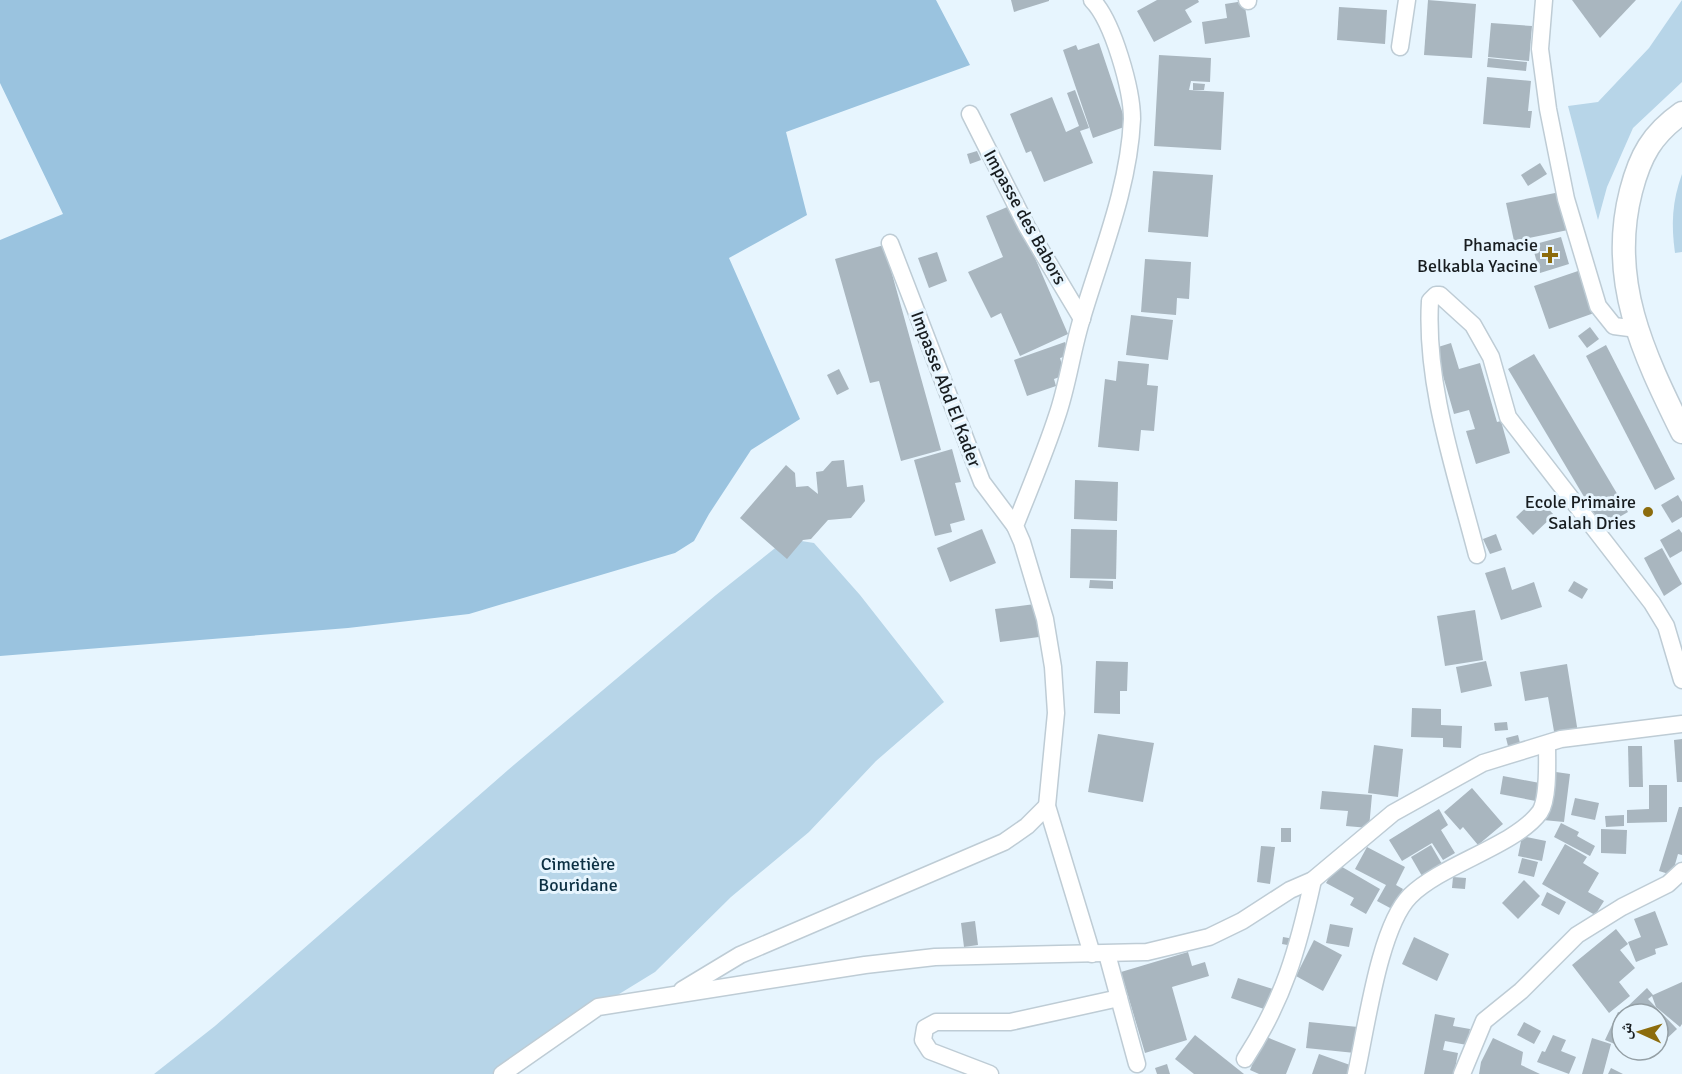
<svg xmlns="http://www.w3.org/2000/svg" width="1682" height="1074" viewBox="0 0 1682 1074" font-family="Signika,'Noto Naskh Arabic',sans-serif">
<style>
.green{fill:#b7d5e8}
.forest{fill:#9ac3df}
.building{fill:#a9b6bf}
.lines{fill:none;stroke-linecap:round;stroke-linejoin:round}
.minor-casing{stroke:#beccd5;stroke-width:19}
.secondary-casing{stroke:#beccd5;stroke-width:25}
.minor{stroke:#fff;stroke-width:16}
.secondary{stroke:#fff;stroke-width:22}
.poi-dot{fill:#8c6c0d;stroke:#e7f5fe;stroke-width:2}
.labels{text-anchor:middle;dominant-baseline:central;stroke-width:6;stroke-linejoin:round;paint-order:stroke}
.street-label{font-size:18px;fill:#181d20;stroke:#e7f5fe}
.poi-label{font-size:18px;fill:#181d20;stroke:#e7f5fe;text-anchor:end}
.park-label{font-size:18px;fill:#0c3043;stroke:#e7f5fe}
</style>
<rect width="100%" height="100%" fill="#e7f5fe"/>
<!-- green -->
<g class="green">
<polygon points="1682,0 1682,82 1633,128 1607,187 1598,220 1568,106 1598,102 1649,48"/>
<path d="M 1682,174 L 1682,252 L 1675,253 C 1671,224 1672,202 1682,174 Z"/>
<polygon points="795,540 814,543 860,595 944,702 876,761 809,832 731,897 655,972 598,1007 502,1074 154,1074 215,1026 515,764 716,595 779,545"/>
</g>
<!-- forest -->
<polygon class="forest" points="0,0 936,0 970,65 786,132 807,215 729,258 800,419 751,450 709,514 694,541 675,553 469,614 348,628 0,656 0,240 63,214 0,83"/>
<!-- building -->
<g class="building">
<polygon points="1011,0 1049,0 1049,1 1014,12"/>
<polygon points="1157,0 1198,0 1199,2 1185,10 1192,22 1154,42 1137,11"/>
<polygon points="1428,0 1476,4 1472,58 1424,55"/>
<polygon points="1572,0 1636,0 1600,38"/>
<polygon points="1244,1 1250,37 1205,44 1202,22 1227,18 1225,4"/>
<polygon points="1339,7 1387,10 1385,44 1337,40"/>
<polygon points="1491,23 1532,26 1529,61 1488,57"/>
<polygon points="1099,43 1127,126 1093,138 1063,50 1076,45 1078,50"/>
<polygon points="1159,55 1211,58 1210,82 1191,81 1189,90 1224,92 1221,150 1154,146"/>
<polygon points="1488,58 1527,62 1526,71 1487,67"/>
<polygon points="1487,77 1531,81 1528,111 1532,111 1530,128 1483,124"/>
<polygon points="1193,83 1205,84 1204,90 1193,90"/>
<polygon points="1075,90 1089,128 1080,131 1093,163 1044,182 1031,151 1026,153 1010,114 1052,97 1066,132 1079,126 1067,93"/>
<polygon points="977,151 981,160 970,164 967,154"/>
<polygon points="1540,163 1547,174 1528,186 1521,175"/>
<polygon points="1153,171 1213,175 1208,237 1148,232"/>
<polygon points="1560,192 1568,230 1514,241 1506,203"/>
<polygon points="1012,205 1068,334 1020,356 1001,313 991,318 968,272 1003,257 986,216"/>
<polygon points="1561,237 1569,264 1540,273 1532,245"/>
<polygon points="884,245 941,450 901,461 879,381 870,383 835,259"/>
<polygon points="937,252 947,281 929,288 918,258"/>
<polygon points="1145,259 1191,262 1189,299 1177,298 1176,315 1141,312"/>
<polygon points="1578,271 1587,297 1597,312 1549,329 1534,286"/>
<polygon points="1131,315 1173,320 1168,360 1126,355"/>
<polygon points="1590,327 1599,339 1587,348 1578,336"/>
<polygon points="1065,342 1070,355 1060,358 1065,375 1054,379 1056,386 1027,396 1014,360"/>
<polygon points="1451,343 1459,369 1480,363 1497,422 1501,421 1510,453 1476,464 1466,431 1475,429 1469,410 1454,414 1435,348"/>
<polygon points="1606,345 1675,479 1655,490 1586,356"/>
<polygon points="1534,354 1628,512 1602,527 1508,369"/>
<polygon points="1118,361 1149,364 1147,385 1158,386 1154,431 1141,430 1139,451 1098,447 1105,379 1116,381"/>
<polygon points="839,369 849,389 837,395 827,375"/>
<polygon points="952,449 961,482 955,483 965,520 950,524 952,532 935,536 914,460"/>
<polygon points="844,460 847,487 863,485 865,501 851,518 828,520 811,539 803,540 787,559 740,518 786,465 795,473 796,487 808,486 818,494 816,472 823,471 832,461"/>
<polygon points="1075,480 1118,482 1117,521 1074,519"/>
<polygon points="1678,495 1682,502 1682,517 1672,523 1661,505"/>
<polygon points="1537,497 1554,515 1533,535 1516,517"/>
<polygon points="982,529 996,563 950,582 937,548"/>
<polygon points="1071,529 1117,530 1116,579 1070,578"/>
<polygon points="1679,529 1682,533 1682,551 1670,558 1660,540"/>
<polygon points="1496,534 1502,550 1490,554 1483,539"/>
<polygon points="1662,548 1682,584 1664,596 1644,558"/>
<polygon points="1505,567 1512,590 1534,582 1542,607 1501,620 1485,573"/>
<polygon points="1090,580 1113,581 1113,589 1089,588"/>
<polygon points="1574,581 1588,589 1582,599 1568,591"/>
<polygon points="1035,604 1039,637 1000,642 995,609"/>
<polygon points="1475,610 1483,660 1445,666 1437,616"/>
<polygon points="1096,661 1128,662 1127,691 1120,691 1120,714 1094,713"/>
<polygon points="1486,661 1492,686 1461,693 1456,667"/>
<polygon points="1567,664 1578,733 1555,737 1548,697 1525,701 1520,672"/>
<polygon points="1412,708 1441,709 1441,725 1462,726 1461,748 1443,747 1443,738 1411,737"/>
<polygon points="1507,722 1508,730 1495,731 1494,723"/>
<polygon points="1098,734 1154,743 1143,802 1088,792"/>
<polygon points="1518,735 1522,751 1510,754 1506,738"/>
<polygon points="1682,739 1682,782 1677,782 1674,740"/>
<polygon points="1374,745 1403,749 1398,797 1368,793"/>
<polygon points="1628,746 1642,746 1643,787 1629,787"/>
<polygon points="1549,771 1570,774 1564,822 1543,820"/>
<polygon points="1503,776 1545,784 1541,802 1500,794"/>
<polygon points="1649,785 1667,785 1667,822 1627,823 1627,810 1649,809"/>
<polygon points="1472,788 1503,824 1478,845 1463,827 1460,830 1444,812"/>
<polygon points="1322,791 1372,795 1369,828 1346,826 1348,811 1320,809"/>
<polygon points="1575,798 1599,803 1595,820 1571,815"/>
<polygon points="1679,807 1682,807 1682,855 1678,854 1672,875 1659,871"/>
<polygon points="1439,809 1448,825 1441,830 1455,853 1443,860 1432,843 1402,861 1389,840"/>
<polygon points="1624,815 1624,826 1606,827 1605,816"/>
<polygon points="1561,823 1579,832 1577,836 1595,846 1590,856 1554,837"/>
<rect x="1281" y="828" width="10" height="14"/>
<polygon points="1601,829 1627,830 1626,854 1601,853"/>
<polygon points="1522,836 1546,841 1542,861 1518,856"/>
<polygon points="1565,844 1587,857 1583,863 1599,873 1588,892 1604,901 1595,915 1542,884"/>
<polygon points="1431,845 1442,864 1422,876 1411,857"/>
<polygon points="1261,846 1275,847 1270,884 1257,882"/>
<polygon points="1367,847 1405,867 1396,885 1403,889 1392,909 1377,901 1386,885 1355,869"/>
<polygon points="1522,858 1538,862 1534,877 1518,873"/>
<polygon points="1337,864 1380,889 1366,914 1350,905 1354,898 1326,883"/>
<polygon points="1453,877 1466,878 1465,889 1452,888"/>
<polygon points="1524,880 1540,896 1518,919 1502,903"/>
<polygon points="1547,892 1566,902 1559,915 1541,905"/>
<polygon points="1655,911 1668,945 1655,949 1656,954 1636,962 1628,942 1641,937 1634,919"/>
<polygon points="975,921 978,945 964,947 961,923"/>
<polygon points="1330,924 1353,928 1349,947 1326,943"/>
<polygon points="1616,929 1628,944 1620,950 1635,968 1619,982 1630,996 1609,1013 1572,965"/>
<polygon points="1283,937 1294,939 1293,946 1282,944"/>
<polygon points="1414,937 1449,954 1437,981 1402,964"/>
<polygon points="1314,940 1342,955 1323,991 1296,976"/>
<polygon points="1188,952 1192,966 1205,962 1209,976 1172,987 1187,1040 1145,1053 1121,972"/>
<polygon points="1238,978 1273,989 1267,1010 1231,998"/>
<polygon points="1682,982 1682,1024 1680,1027 1656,1007 1652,996 1648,999 1677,1029 1661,1044 1658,1040 1658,1014 1633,1014 1627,1007 1647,988 1653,995"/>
<polygon points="1618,1012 1622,1013 1622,1047 1605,1040"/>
<polygon points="1435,1014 1455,1018 1453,1026 1470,1029 1467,1045 1445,1041 1443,1050 1458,1053 1454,1074 1424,1074"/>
<polygon points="1309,1022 1358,1027 1355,1053 1306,1048"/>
<polygon points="1524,1022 1541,1031 1534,1044 1517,1035"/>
<polygon points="1195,1035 1244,1074 1194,1074 1175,1059"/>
<polygon points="1553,1035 1566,1040 1561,1051 1576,1057 1569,1074 1537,1062 1542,1051 1545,1052"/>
<polygon points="1264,1036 1296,1049 1286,1074 1259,1074 1250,1070"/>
<polygon points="1493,1038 1523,1052 1521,1065 1540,1074 1479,1074 1481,1062"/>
<polygon points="1592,1038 1611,1044 1603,1074 1582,1074"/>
<polygon points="1629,1050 1648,1050 1645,1057"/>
<polygon points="1319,1054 1350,1065 1347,1074 1312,1074"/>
<polygon points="1167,1064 1170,1074 1157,1074 1155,1068"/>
<polygon points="1611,1068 1623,1074 1608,1074"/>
</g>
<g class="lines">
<defs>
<g id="minor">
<polyline points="1247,0 1248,1"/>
<polyline points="1544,0 1540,49 1548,109 1566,199 1598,306 1614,326 1637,329"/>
<polyline points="1400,47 1407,0"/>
<polyline points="970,114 1027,227 1082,319"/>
<polyline points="890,243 982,482 1015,526"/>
<path d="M 1477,555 C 1456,473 1425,386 1430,301 L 1436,295 L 1440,295 L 1473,325 L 1491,357 L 1508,417 L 1652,603 L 1666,626 L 1682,680"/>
<path d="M 1092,954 L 1047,806 L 1056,713 L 1053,667 L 1045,619 L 1022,542 L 1015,526 C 1029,490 1045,453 1057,416 C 1068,384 1072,350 1082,318 C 1101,254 1129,188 1132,119 C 1132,90 1113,21 1092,0"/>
<polyline points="1107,954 1137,1064"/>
<polyline points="682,990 740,955 1004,842 1027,826 1047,806"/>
<path d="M 1245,1059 C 1284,999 1298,949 1313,880"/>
<polyline points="502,1074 598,1007 865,965 935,957 1147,952 1209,937 1242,921 1290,890 1313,880 1393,813 1483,763 1561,739 1682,724"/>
<polyline points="990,1074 930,1051 923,1040 925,1028 936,1022 1010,1022 1119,998"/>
<path d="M 1356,1074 C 1366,1030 1379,927 1410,896 C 1442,864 1515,846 1540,812 C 1549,798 1547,761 1547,744"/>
<polyline points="1462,1074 1484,1021 1521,991 1577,935 1622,907 1668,884 1682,871"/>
</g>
<path id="secondary" d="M 1682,113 C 1652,134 1640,156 1631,191 C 1608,280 1643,353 1682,432"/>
</defs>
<!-- minor casing -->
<use href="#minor" class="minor-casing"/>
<!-- secondary casing -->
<use href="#secondary" class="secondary-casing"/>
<!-- minor -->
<use href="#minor" class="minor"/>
<!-- secondary -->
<use href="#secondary" class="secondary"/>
</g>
<!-- markers -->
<g class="poi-dot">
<path d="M1547 246h6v6h6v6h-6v6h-6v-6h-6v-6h6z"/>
<circle cx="1648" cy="512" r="6"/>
</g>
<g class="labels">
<!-- street labels -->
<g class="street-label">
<text transform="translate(1025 217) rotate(61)">Impasse des Babors</text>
<text transform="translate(946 389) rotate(69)">Impasse Abd El Kader</text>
</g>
<!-- poi labels -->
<g class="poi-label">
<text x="1538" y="245">Phamacie<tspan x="1538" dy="21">Belkabla Yacine</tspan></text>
<text x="1636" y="502">Ecole Primaire<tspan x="1636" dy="21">Salah Dries</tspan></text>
</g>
<!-- park labels -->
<g class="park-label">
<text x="578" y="864">Cimetière<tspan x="578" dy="21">Bouridane</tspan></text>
</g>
</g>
<!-- north arrow -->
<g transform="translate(1640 1032) rotate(274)"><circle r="28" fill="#e7f5fe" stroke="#949fa5" stroke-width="1.5"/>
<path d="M0-4.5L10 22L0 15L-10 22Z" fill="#8c6c0d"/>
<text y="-9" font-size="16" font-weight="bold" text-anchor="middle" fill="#181d20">ش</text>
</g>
</svg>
